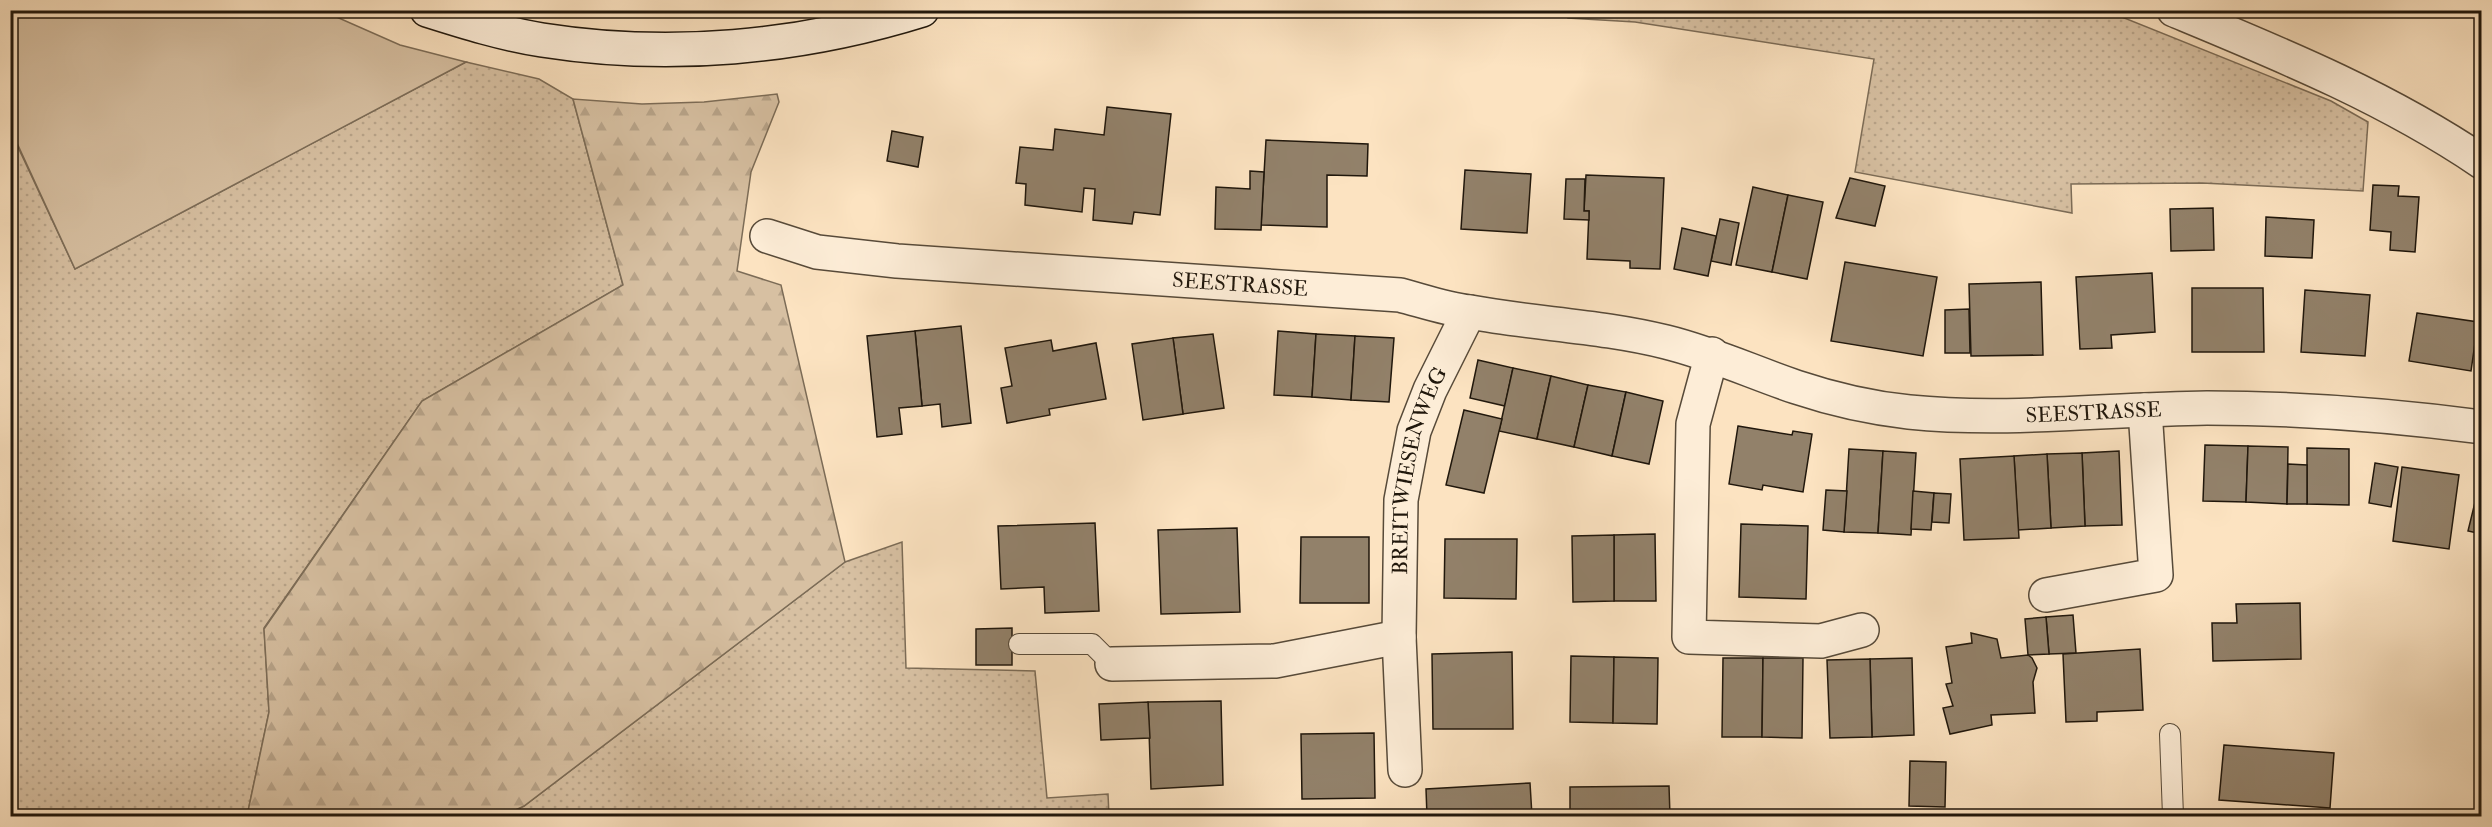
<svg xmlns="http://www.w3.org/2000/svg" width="2492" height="827" viewBox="0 0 2492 827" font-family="'IM FELL Double Pica',serif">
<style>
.grass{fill:url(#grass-dots);stroke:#7c6c57;stroke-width:1.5}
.forest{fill:url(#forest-firs);stroke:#7c6c57;stroke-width:1.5}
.garden{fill:#d7c0a2;stroke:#7c6c57;stroke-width:1.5}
.building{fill:#92816a;stroke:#20170c;stroke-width:1.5}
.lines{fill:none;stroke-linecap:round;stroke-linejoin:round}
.service-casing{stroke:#574a39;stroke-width:22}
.minor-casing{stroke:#574a39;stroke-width:36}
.tertiary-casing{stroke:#574a39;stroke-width:36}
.secondary-casing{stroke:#20170c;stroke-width:36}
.service{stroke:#fdedd7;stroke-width:20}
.minor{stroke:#fdedd7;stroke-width:33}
.tertiary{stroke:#fdedd7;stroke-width:33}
.secondary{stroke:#fdedd7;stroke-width:33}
.labels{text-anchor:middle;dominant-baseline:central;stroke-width:4.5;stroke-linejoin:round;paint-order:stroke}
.street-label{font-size:21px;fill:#20170c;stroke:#fdedd7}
</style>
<defs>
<pattern id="grass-dots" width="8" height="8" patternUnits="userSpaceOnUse" patternTransform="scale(1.5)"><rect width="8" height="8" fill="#d7c0a2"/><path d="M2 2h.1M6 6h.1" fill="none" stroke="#b8a48a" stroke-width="1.8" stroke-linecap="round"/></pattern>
<pattern id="forest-firs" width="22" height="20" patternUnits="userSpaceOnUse" patternTransform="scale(1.5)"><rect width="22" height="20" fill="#d7c0a2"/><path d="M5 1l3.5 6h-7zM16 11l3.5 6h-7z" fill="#b8a48a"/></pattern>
</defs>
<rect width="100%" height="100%" fill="#fce3c1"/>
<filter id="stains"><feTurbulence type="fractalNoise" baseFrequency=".00333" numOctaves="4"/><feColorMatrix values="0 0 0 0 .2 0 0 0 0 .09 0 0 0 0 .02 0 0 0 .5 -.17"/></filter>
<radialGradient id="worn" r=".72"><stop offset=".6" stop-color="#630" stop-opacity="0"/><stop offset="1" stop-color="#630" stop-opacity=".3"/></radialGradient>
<!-- grass -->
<g class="grass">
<polygon points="611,11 611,10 737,11 695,14"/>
<polygon points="1568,11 2107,11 2331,101 2368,122 2363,191 2202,183 2071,184 2072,213 1855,172 1874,59 1635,22 1568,18"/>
<polygon points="466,62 539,79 573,99 623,285 422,401 264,628 269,712 247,816 11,816 10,130 75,269"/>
<polygon points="902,542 906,668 1035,671 1047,798 1108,794 1109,816 503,816 524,806 845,562"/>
</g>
<!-- forest -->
<polygon class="forest" points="777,94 779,102 751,172 737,271 781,285 845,562 524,806 503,816 247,816 269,712 264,629 422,401 623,285 573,99 642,104 704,102"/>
<!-- garden -->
<polygon class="garden" points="10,11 323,11 400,45 466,62 75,269 11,130"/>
<!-- building -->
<g class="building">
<polygon points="1107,107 1171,114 1160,215 1134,212 1132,224 1093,220 1095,189 1084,188 1082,212 1025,205 1026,184 1016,183 1020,147 1053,150 1055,129 1104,135"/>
<polygon points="892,131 923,137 918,167 887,161"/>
<polygon points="1266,140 1368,144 1367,176 1327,175 1327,227 1261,225"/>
<polygon points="1465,170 1531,174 1527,233 1461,229"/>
<polygon points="1250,171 1264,172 1261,230 1215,229 1216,187 1250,189"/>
<polygon points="1586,175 1664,178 1660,269 1630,268 1630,261 1587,259 1589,211 1584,211"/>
<polygon points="1850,178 1885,186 1875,226 1836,218"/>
<polygon points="1566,179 1585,179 1584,211 1589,211 1589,220 1564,219"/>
<polygon points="2373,185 2399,186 2398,196 2419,197 2415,252 2390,250 2391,232 2370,230"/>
<polygon points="1753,187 1788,195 1772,272 1736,265"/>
<polygon points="1788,195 1823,202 1807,279 1772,272"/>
<polygon points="2213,208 2214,250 2171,251 2170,209"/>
<polygon points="2266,217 2314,220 2312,258 2265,256"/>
<polygon points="1720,219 1739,223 1731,265 1711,261"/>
<polygon points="1682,228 1716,236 1708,276 1674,269"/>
<polygon points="1845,262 1937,277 1923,356 1831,341"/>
<polygon points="2152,273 2155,332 2111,335 2112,348 2080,349 2076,277"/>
<polygon points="2041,282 2043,355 1971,356 1969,284"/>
<polygon points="2192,288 2263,288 2264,352 2192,352"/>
<polygon points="2305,290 2370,295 2365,356 2301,352"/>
<polygon points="1969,309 1970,353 1945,353 1945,310"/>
<polygon points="2417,313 2478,322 2471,371 2409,361"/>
<polygon points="961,326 971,423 942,427 940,404 922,406 915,331"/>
<polygon points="915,331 922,406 899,408 902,434 877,437 867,336"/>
<polygon points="1278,331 1316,334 1312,397 1274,395"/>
<polygon points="1213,334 1224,408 1183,414 1173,338"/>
<polygon points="1316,334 1355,336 1351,400 1312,397"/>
<polygon points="1355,336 1394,338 1389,402 1351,400"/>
<polygon points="1173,338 1183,414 1143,420 1132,344"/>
<polygon points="1051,340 1053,351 1096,343 1106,399 1049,409 1050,415 1007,423 1001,388 1012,386 1005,348"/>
<polygon points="1478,360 1513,368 1505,406 1470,398"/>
<polygon points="1513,368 1551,376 1537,439 1499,431"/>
<polygon points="1551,376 1588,385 1574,447 1537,439"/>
<polygon points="1588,385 1626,392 1612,456 1574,447"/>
<polygon points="1626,392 1663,401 1649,464 1612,456"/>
<polygon points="1464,410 1502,419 1484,493 1446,485"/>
<polygon points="1738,426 1792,435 1793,431 1812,434 1803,492 1763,485 1762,490 1729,484"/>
<polygon points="2205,445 2248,446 2246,502 2203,501"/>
<polygon points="2248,446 2288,447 2287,504 2246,502"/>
<polygon points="2307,448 2349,449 2349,505 2307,504"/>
<polygon points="1849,449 1883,451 1878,533 1844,532"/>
<polygon points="1883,451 1916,453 1911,535 1878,533"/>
<polygon points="2119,451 2122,525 2085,526 2082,453"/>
<polygon points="2082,453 2085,526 2051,528 2047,454"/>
<polygon points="2047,454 2051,528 2018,530 2014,456"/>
<polygon points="2014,456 2019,538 1964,540 1960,459"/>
<polygon points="2375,463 2398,467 2391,507 2369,503"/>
<polygon points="2288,464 2307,465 2307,504 2287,504"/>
<polygon points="2402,467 2459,475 2449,549 2393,541"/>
<polygon points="1826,490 1847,491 1844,532 1823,530"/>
<polygon points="1913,491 1934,493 1931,530 1911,529"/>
<polygon points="1934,493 1951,494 1949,523 1932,522"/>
<polygon points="2477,494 2482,496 2482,534 2468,531"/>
<polygon points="1095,523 1099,611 1045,613 1044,587 1001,589 998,526"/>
<polygon points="1741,524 1808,526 1806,599 1739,597"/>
<polygon points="1237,528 1240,612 1161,614 1158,530"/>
<polygon points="1655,534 1656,601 1614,601 1614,535"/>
<polygon points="1614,535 1614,601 1573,602 1572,536"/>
<polygon points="1301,537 1369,537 1369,603 1300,603"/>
<polygon points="1445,539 1517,539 1516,599 1444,598"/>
<polygon points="2482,540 2482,562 2476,560"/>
<polygon points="2300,603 2301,659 2213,661 2212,623 2237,623 2236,604"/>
<polygon points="2073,615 2076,653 2049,654 2046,617"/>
<polygon points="2046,617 2049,654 2028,655 2025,619"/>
<polygon points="1012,628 1012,665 976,665 976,629"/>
<polygon points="1971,633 1997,639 2001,658 2028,655 2032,658 2037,668 2033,682 2035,713 1991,715 1992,725 1950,734 1943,708 1953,706 1946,684 1952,683 1946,647 1972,643"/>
<polygon points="2140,649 2143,710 2097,712 2097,721 2066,722 2063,654"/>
<polygon points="1512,652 1513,729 1433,729 1432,654"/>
<polygon points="1571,656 1614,657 1613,723 1570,722"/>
<polygon points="1614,657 1658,658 1657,724 1613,723"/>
<polygon points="1723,658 1763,658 1762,737 1722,737"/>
<polygon points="1763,658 1803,658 1802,738 1762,737"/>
<polygon points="1912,658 1914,735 1872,737 1870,659"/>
<polygon points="1870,659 1872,737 1830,738 1827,660"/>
<polygon points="1221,701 1223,785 1151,789 1148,702"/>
<polygon points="1148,702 1150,738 1101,740 1099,704"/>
<polygon points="1374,733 1375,798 1302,799 1301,734"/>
<polygon points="2224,745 2334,753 2330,808 2219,800"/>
<polygon points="1910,761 1946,762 1945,807 1909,806"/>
<polygon points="1530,783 1532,816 1427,816 1426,789"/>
<polygon points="1669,786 1670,816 1570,816 1570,787"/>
</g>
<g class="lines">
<defs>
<g id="service">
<polyline points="1019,644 1092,644 1112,664"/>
<polyline points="2170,734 2173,816"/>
</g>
<g id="minor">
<path id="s1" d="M 767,236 L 817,252 L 897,261 L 1400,295 C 1423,301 1446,309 1470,312 C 1535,324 1602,326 1666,342 C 1711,353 1752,372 1796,387 C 1832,399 1871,408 1909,412 C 2008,422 2108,409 2207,408 C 2299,408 2390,415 2482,427"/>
<polyline points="1712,354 1693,424 1689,637 1821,641 1862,630"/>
<polyline points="2046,595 2156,575 2145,410"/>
<polyline points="1112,664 1275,661 1399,637"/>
<path id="s2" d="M 1405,770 L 1399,637 L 1401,500 L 1414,431 L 1430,390 L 1469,312"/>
</g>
<path id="tertiary" d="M 2174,10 C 2280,54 2386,97 2482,162"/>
<path id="secondary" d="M 427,10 C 465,22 503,34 542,40 C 669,60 800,48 922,10"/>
</defs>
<!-- service casing -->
<use href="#service" class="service-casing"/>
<!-- minor casing -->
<use href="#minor" class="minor-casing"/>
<!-- tertiary casing -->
<use href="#tertiary" class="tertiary-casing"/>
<!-- secondary casing -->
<use href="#secondary" class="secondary-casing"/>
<!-- service -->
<use href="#service" class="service"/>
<!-- minor -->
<use href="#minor" class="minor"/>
<!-- tertiary -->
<use href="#tertiary" class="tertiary"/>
<!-- secondary -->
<use href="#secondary" class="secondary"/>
</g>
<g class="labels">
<!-- street labels -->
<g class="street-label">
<text stroke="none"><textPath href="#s1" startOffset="477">SEESTRASSE</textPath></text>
<text stroke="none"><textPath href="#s1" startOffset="1346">SEESTRASSE</textPath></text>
<text stroke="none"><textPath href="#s2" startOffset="302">BREITWIESENWEG</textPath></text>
</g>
</g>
<!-- margin -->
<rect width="2492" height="827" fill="none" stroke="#fce3c1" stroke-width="36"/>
<rect x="12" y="12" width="2468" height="803" fill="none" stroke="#20170c" stroke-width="3"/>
<rect x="18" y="18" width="2456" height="791" fill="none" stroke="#20170c" stroke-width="1.5"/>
<rect width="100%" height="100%" filter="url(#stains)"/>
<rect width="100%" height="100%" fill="url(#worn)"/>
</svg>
